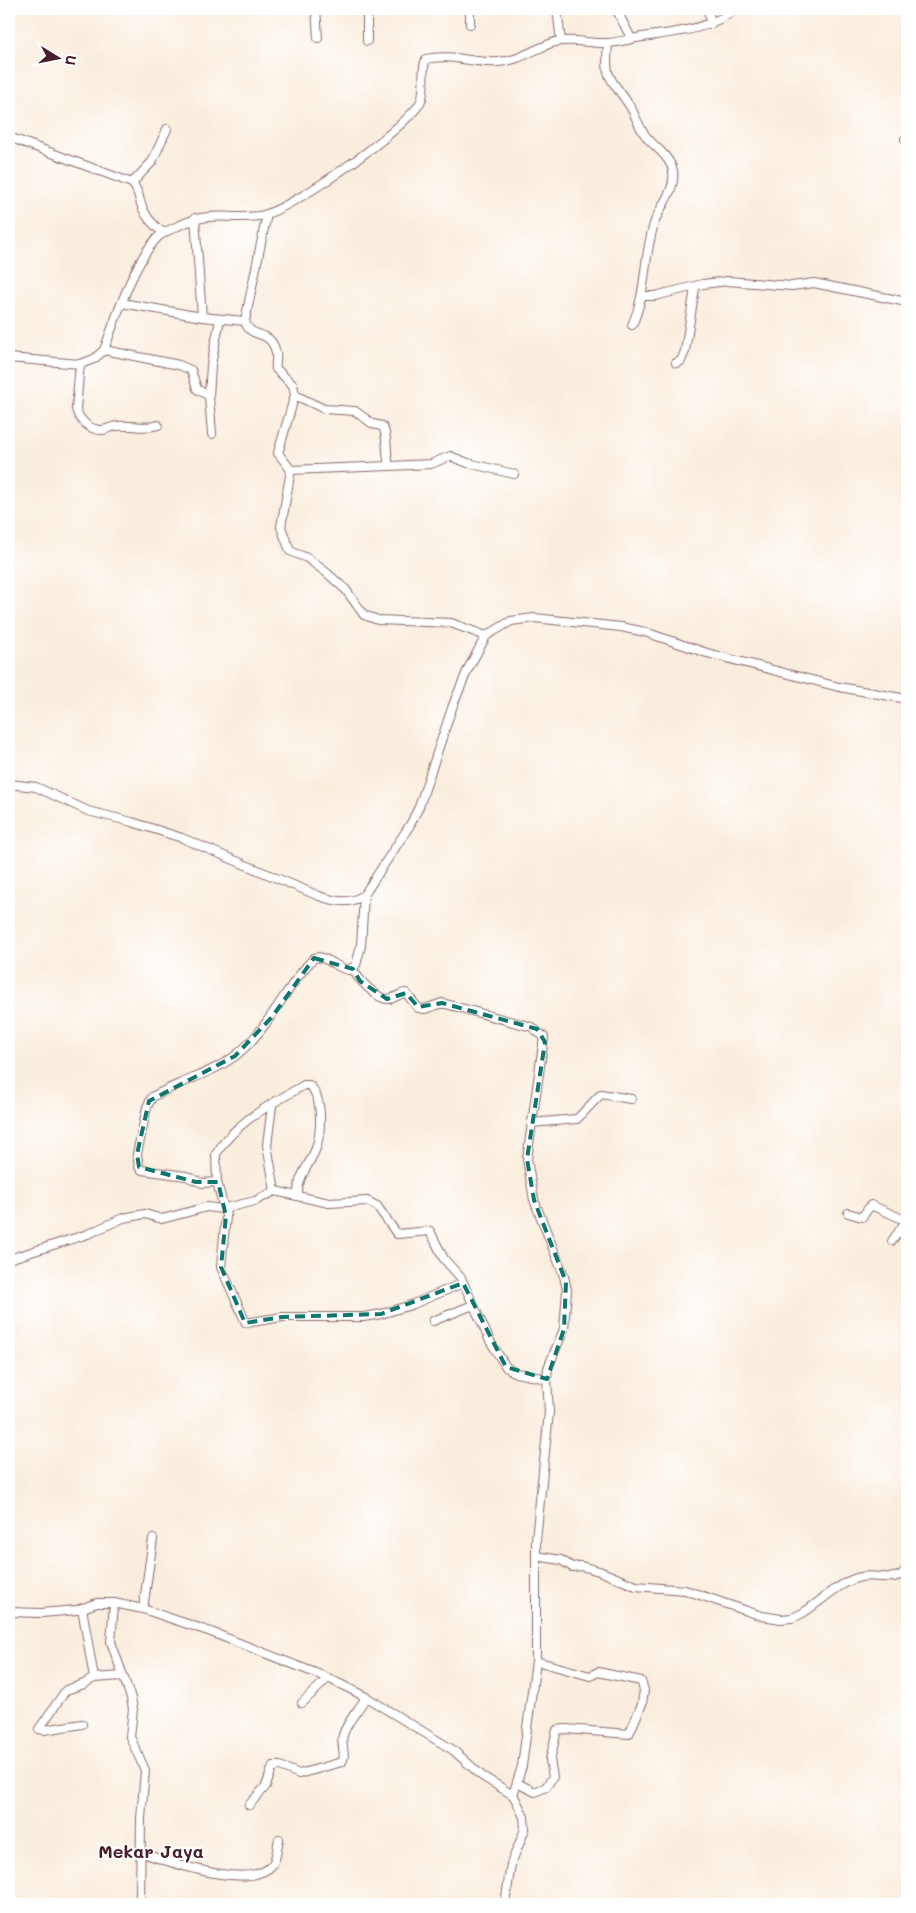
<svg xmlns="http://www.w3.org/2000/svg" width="916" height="1913" viewBox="0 0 916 1913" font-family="Mali,sans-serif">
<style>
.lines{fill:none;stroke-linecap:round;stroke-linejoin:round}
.minor-casing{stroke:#876769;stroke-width:10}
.minor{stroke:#fff;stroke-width:8}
.marked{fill:none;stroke:#0f766e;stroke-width:4;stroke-dasharray:10 6;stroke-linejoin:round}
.labels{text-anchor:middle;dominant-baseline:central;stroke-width:4;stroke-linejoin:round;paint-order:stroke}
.quarter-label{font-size:18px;font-weight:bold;fill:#4a1f2b;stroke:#fff}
</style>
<rect width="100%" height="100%" fill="#fff"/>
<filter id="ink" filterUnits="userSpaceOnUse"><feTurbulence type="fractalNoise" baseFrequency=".02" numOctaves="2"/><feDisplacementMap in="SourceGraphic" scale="10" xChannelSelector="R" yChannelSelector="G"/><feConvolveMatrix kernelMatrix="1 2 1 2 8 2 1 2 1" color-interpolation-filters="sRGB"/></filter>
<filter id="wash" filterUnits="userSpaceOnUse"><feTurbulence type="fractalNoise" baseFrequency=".0096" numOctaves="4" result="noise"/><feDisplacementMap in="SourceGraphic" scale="20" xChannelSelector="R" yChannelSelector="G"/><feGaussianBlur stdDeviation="1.12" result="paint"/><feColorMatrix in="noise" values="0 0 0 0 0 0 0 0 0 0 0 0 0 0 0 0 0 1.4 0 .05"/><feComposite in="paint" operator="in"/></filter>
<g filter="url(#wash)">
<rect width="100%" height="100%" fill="#f9eddd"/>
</g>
<g filter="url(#ink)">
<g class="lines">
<defs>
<g id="minor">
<polyline points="316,9 318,38"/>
<polyline points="367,9 367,41"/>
<polyline points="557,9 561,41"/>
<polyline points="616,9 631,38"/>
<polyline points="708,9 711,24"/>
<polyline points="470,24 470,9"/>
<path d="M 608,43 C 604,84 612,77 631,108 C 636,117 639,127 645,135 C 653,146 670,156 673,171 C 676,192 659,206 654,224 C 643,258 647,293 632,325"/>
<path d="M 9,137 L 132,183 C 137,189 138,193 140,201 C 144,215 152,225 164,233"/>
<polyline points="905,139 907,139"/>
<polyline points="132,183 152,162 167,129"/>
<polyline points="195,218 202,317"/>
<polyline points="642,296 655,296 703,284 728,281 792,286 814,283 907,302"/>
<path d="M 122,303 L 202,317 L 245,321 C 250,341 271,327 276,353 C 277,358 275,363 276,369 L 293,385 L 295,395 L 324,409 L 355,411 L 373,424 L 382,426 C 388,433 386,456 389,466 L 431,464 L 450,456 L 468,463 L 514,474"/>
<polyline points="245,321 267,214"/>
<polyline points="104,350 179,365 191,370 197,389 209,396 212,434"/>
<path d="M 9,358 L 80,364 L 94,359 L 104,350 C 116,318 134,261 158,237 C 164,232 171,229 178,226 C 212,210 226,220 259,216 C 289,212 404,130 420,103 C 427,90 420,73 426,59 C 451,53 474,64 498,62 C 520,61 535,48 555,42 C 573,38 590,44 608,43 C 619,42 631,39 642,37 C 676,32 708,30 736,9"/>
<polyline points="676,363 681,361 685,351 695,288"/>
<path d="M 80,364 L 76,409 C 79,421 91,431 103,430 C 108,429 113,426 118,426 C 133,424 142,430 158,425"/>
<polyline points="295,395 278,453 291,470 281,527 290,551 307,558 327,573 346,590 364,615 378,620 451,623 486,636"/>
<polyline points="209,396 211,365 220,319"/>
<polyline points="291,470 389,466"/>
<path d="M 9,784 L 36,787 L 88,811 L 132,822 L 182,838 L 319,896 C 334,901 350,905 364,895 L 410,825 L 419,807 L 453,705 L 468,669 L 486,636 L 511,621 L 534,618 L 621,627 L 645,632 L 707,653 L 839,687 L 907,699"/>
<path d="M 364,895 L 361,946 L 356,965 L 349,970 C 337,969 325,954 314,958 C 284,988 269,1030 235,1056 C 211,1074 178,1082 152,1097 L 147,1107 L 137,1154 L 139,1167 L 142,1170 L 186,1176 L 202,1183 L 217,1182 L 226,1216 L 221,1267 L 246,1323 L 282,1317 L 364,1317 L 381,1314 L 411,1305 L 463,1283"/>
<path d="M 353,969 C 357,978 375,997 386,999 C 394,1000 399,993 406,993 L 418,1008 L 425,1009 L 442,1003 L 532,1027 L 544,1037 L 527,1159 L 534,1200 L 564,1276 L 567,1290 L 564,1329 L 548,1368 L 547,1379 L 549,1412 L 536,1540 L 536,1661 L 522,1766 L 513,1795"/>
<polyline points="272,1106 267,1145 275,1191"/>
<polyline points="531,1123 577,1119 601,1094 631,1099"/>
<path d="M 217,1182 L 216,1154 C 236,1121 272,1104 304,1085 L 309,1085 C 324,1098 321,1132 316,1148 C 310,1165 297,1176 298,1195"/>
<polyline points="848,1213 862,1217 871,1205 907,1221"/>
<polyline points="892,1241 906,1221"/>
<polyline points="9,1259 88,1234 123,1218 145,1214 162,1219 207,1207 222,1209 255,1201 275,1191 329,1203 367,1201 377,1206 397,1234 430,1231 444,1259 461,1278 490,1341 506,1367 516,1373 547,1379"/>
<polyline points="433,1321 473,1305"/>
<path d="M 536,1556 L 561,1560 L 572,1567 L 581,1566 L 599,1571 L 636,1586 L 685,1590 L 762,1616 L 781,1619 L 792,1618 L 801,1614 C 820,1603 840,1581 861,1577 C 876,1573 898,1585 907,1568"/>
<polyline points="114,1603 111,1642 131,1698 133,1709 130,1737 145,1770 141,1818 140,1904"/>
<polyline points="82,1608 94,1678 84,1684 66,1690 39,1729 44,1730 82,1724"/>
<polyline points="143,1609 153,1539"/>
<polyline points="9,1612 41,1613 77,1610 97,1603 114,1603 143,1609 211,1632 328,1678 366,1697 453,1750 482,1776 513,1795 516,1800 524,1817 525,1829 511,1864 505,1904"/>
<polyline points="94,1678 122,1676"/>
<polyline points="302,1703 328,1678"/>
<polyline points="517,1783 535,1792 546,1787 553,1777 550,1760 557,1730 566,1729 629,1734 642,1704 644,1690 641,1681 598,1672 590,1676 536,1661"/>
<path d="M 249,1805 L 266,1786 L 273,1766 L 280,1766 L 299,1774 L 342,1762 C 347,1754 340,1745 343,1735 C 347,1721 359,1710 366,1697"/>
<path d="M 143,1853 C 169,1862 251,1891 272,1865 C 277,1859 277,1847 279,1839"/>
</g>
</defs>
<!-- minor casing -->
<use href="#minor" class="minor-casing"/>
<!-- minor -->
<use href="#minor" class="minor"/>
</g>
</g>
<!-- marked area -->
<path class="marked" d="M 314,958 L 353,969 L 360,981 L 387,999 L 406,993 L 418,1007 L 442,1003 L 537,1029 L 545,1042 L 527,1159 L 534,1200 L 566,1282 L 564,1329 L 547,1379 L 506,1367 L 463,1283 L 381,1314 L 282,1317 L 245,1323 L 221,1267 L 226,1216 L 218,1182 L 196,1182 L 139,1167 L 137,1154 L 149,1101 L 235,1056 L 272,1017 Z"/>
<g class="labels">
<!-- quarter labels -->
<g class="quarter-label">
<text x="151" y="1851">Mekar Jaya</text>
</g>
</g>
<!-- margin -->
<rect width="916" height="1913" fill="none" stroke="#fff" stroke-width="30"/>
<!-- north arrow -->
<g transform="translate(58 58) rotate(100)" stroke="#ffffff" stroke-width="4" paint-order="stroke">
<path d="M0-4L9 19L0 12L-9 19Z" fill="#4a1f2b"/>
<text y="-8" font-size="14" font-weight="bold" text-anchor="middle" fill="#4a1f2b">U</text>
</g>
</svg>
